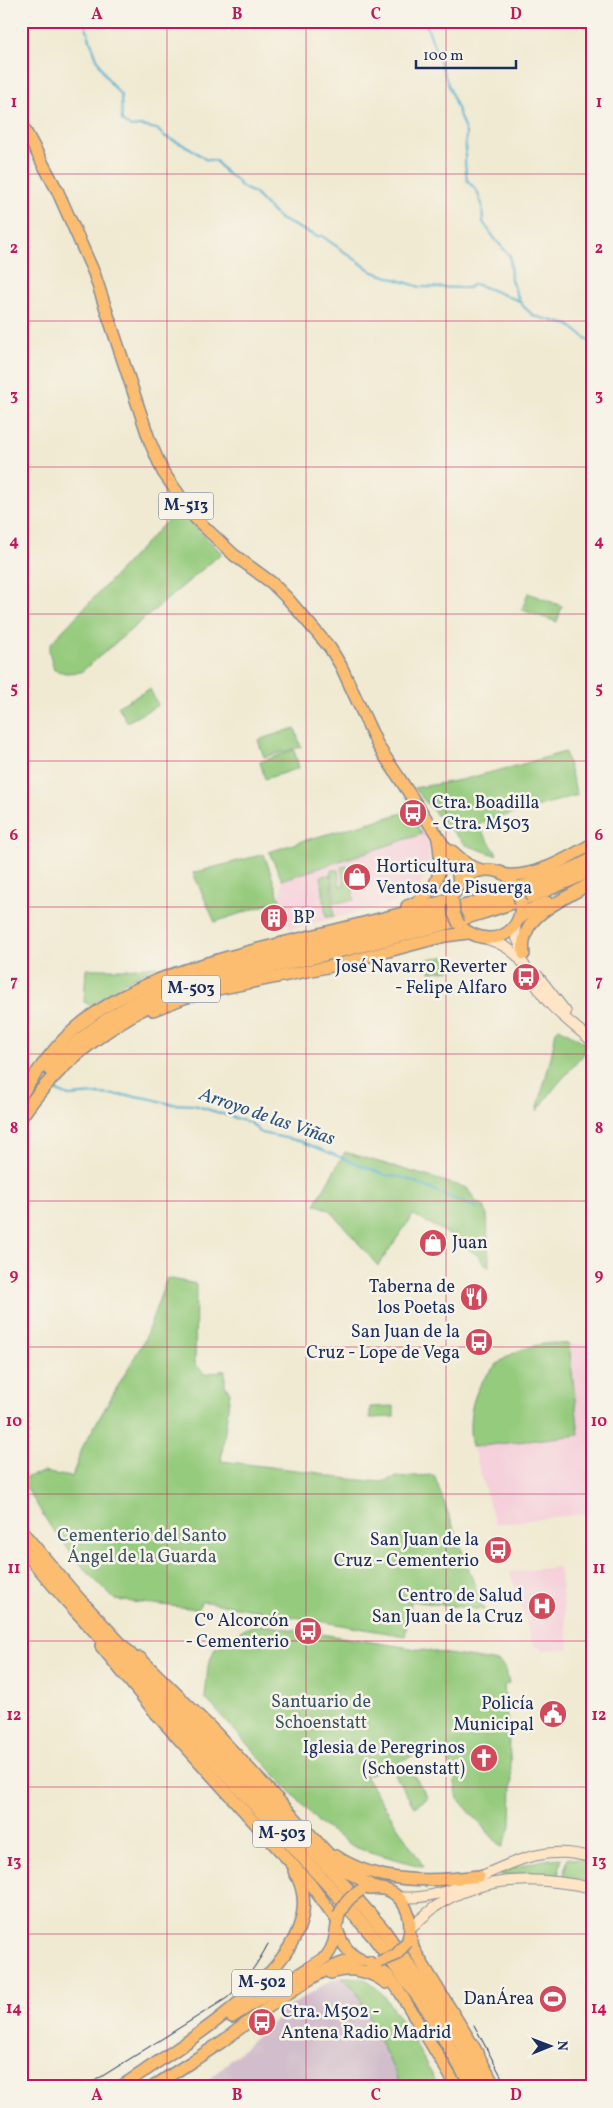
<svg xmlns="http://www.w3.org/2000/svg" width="613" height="2108" viewBox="0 0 613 2108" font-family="Vollkorn,serif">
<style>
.built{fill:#f5cfda}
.industrial{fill:#d1bdcb}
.green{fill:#95cb7d;stroke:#587d6e}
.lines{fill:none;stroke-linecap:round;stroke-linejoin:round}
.stream{stroke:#51afd0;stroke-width:2}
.secondary-casing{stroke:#868c98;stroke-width:12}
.primary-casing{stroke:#868c98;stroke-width:14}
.trunk-casing{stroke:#868c98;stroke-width:14}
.motorway-casing{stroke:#868c98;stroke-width:15}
.secondary{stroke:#fee5c5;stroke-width:10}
.primary{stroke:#fcbd6f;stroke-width:11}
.trunk{stroke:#fcbd6f;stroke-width:11}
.motorway{stroke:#fcbd6f;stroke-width:12}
.tram{stroke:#1b2f5e;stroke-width:1}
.primary-bridge-casing{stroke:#868c98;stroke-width:14;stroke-linecap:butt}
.trunk-bridge-casing{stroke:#868c98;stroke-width:14;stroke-linecap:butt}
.primary-bridge{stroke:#fcbd6f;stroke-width:11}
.trunk-bridge{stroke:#fcbd6f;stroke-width:11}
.grid{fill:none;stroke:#c2185b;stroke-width:1;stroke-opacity:0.55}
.labels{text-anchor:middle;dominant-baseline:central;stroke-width:5;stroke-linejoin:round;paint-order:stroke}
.shield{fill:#f7f3e8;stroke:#5d6a87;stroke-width:1}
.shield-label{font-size:16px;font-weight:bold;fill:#1b2f5e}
.poi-label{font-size:18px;fill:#1b2f5e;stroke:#f7f3e8;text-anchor:end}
.park-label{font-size:18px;fill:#3a5666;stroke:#f7f3e8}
.water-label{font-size:19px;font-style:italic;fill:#2b5580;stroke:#f7f3e8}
.neatline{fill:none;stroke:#c2185b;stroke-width:2}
.grid-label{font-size:16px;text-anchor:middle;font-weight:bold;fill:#c2185b}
</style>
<rect width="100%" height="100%" fill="#f7f3e8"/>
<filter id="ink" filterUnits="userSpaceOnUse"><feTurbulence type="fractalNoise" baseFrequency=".02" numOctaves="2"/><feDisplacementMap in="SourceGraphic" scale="10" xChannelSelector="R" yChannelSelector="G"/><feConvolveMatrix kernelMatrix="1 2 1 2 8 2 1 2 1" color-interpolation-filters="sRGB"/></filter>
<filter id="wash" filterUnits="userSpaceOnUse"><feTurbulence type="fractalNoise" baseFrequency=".0096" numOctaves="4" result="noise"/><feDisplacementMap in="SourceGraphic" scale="20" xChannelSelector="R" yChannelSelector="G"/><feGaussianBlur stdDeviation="1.12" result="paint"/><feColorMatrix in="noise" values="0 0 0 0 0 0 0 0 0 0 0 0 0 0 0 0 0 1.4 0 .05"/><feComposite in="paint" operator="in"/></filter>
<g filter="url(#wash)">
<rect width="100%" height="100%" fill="#f0ead2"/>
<!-- built -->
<g class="built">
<polygon points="422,829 429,842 429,866 419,889 391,904 290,929 280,899 282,880"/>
<polygon points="569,1344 592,1345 592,1513 495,1524 473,1447 579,1435"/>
<polygon points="559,1567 569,1649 544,1650 536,1647 531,1640 510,1572"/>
</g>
<!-- industrial -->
<polygon class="industrial" points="342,1977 355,1989 402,2087 200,2087 275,2021 281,2012 330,1981"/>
<!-- green -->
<g class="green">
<polygon points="180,507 198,530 222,553 81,672 66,673 54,670 49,651 51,643"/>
<polygon points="528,593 562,606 557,622 522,610"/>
<polygon points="150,689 158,705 127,722 118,706"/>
<polygon points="295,728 301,747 264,757 258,740"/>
<polygon points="294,750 299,768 265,779 260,762"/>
<polygon points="565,752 577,795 477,824 497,854 495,855 466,845 441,820 414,788 461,780 523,764"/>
<polygon points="410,811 420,825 418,828 422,834 282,880 269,852 306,840"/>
<polygon points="264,854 280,900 215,922 193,873"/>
<polygon points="347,866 351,877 354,900 335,903 331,870 338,870 340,886 344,886 341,867"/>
<polygon points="330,875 334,916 326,917 321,876"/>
<polygon points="450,956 451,970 430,972 428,959"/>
<polygon points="157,966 124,983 91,1006 84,1002 86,969 126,969"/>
<polygon points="559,1028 582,1041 585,1046 584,1054 556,1086 537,1111 551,1057 556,1031"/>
<polygon points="345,1152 467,1188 477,1203 484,1206 487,1215 489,1267 483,1264 480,1257 442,1230 413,1215 378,1266 330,1210 315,1204"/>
<polygon points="167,1278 196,1284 195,1364 205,1374 225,1370 225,1385 230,1392 221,1461 320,1473 331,1477 381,1482 397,1477 434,1475 484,1610 411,1601 405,1636 201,1601 199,1609 115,1600 87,1572 50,1526 21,1479 43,1472 72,1477 83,1446 144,1341"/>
<path d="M 554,1343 L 569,1344 L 579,1435 L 472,1447 C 461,1390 496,1346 554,1343 Z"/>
<polygon points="394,1406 394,1417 370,1418 370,1407"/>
<polygon points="257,1624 499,1662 506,1670 509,1684 504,1685 512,1780 511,1826 502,1848 458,1799 453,1772 447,1756 436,1746 365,1776 424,1867 356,1848 320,1824 205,1698 208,1666 215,1648 224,1644 242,1630"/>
<polygon points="409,1767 428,1798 414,1807 395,1775"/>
<path d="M 562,1858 L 558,1876 L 517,1874 L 501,1876 L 500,1873 C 521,1865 540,1859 562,1858 Z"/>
<polygon points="568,1858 592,1861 592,1883 563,1876"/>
<path d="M 342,1977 C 351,1977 361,1977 368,1981 C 390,1994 425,2062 439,2087 L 402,2087 L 355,1989 Z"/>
</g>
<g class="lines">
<!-- stream -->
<g class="stream">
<path d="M 84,21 C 93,48 100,75 121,95 L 122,121 L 131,127 L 141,126 L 157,129 L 164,136 L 190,148 L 205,159 L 216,161 L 226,173 L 234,178 L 242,187 L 254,193 L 280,219 L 316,236 L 322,236 L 373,272 L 420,287 L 468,288 L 474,284 C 486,287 494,291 504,295 C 509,298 514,298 519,301"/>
<polyline points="425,21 466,133 465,163 467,180 477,191 482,205 483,222 495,239 510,256 511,280 520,302 523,306 534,316 569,325 592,343"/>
<polyline points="52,1089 69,1096 97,1094 135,1096 152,1099 170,1104 194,1105 251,1123 261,1133 300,1141 385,1175 405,1178 438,1192"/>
<polyline points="442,1194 477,1208"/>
</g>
</g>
</g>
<g filter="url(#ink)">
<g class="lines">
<defs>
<g id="secondary">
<polyline points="515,926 516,936 524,953"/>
<path d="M 487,939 C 530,952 525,977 551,1005 C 563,1018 579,1029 592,1041"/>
<polyline points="538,976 566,1012"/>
<path d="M 399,1897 C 467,1905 516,1833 592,1858"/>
<path d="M 411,1927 C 419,1921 427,1913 435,1907 C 481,1875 539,1876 592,1888"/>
</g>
<g id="primary">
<polyline points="21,123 57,190 94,273 150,442 163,472 196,519 234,555 272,583 288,599 330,648 341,666 378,746 454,861 458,874 459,885"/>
<polyline points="452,851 468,865 481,870"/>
<path d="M 458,887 C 469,868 496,864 512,880"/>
<path d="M 461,927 C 487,948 521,938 521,903"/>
</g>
<g id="trunk">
<path d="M 506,875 C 536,877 566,859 592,844"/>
<path d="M 407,906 C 441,894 444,867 437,834"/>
<polyline points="518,920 531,909 547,902"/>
<path d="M 524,954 C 518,913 565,901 592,882"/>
<polyline points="153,1010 184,998 213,990 332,966 445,936 468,933"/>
<path d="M 21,1095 C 35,1075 48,1055 65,1038 C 123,981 203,964 278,944 C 328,932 377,920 426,907 L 446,900 L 455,893"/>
<polyline points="101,1646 159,1717 311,1885 337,1920"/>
<polyline points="140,1658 215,1732 335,1861 349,1873 376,1888"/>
<path d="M 336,1856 C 378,1884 432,1882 479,1876"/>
<path d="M 370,1889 C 400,1884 417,1916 407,1942"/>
<path d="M 338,1932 C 342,1944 348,1954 361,1960"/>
<polyline points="410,1936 414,1950 475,2049 495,2087"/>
<polyline points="369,1962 387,1975 398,1989 457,2087"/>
<path d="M 331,1973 C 350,1966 370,1971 386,1983"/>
<path d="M 232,2017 L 326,1957 C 337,1943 335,1931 339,1915"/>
<path d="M 146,2070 C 196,2035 342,1948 294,1871"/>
<polyline points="120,2087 152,2066"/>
<path d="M 153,2087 C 175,2072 198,2058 220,2043 C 252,2020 322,1962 359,1959"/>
</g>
<g id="motorway">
<path d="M 50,1070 C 128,977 252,962 363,934 C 415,921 468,907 518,888 C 543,879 569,873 592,859"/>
<path d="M 21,1117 C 58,1062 118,1016 179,992 C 232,972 290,964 344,950 C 428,929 514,908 592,870"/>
<polyline points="21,1531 77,1597 337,1877 382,1928 434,2000 460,2042 483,2087"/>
<polyline points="21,1547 67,1601 328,1885 373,1936 427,2009 472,2087"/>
</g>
</defs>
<!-- secondary casing -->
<use href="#secondary" class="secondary-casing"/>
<!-- primary casing -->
<use href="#primary" class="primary-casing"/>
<!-- trunk casing -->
<use href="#trunk" class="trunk-casing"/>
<!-- motorway casing -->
<use href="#motorway" class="motorway-casing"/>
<!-- secondary -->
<use href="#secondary" class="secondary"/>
<!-- primary -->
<use href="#primary" class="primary"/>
<!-- trunk -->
<use href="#trunk" class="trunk"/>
<!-- motorway -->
<use href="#motorway" class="motorway"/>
<!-- tram -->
<g class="tram">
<polyline points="474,2025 507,2087"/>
<path d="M 85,2087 L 227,1998 C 245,1982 257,1965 268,1944"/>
</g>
<defs>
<g id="primary-bridge">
<polyline points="516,886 521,903"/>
<polyline points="453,903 454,914 459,924"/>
</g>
<g id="trunk-bridge">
<path d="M 339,1915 C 344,1903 350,1897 361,1890"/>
<polyline points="379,1962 396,1955 407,1942"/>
</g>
</defs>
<!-- primary-bridge casing -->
<use href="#primary-bridge" class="primary-bridge-casing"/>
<!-- trunk-bridge casing -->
<use href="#trunk-bridge" class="trunk-bridge-casing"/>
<!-- primary-bridge -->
<use href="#primary-bridge" class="primary-bridge"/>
<!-- trunk-bridge -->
<use href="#trunk-bridge" class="trunk-bridge"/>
</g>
</g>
<!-- grid -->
<path class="grid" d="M 167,21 L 167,2087M 306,21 L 306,2087M 446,21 L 446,2087M 21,174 L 592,174M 21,321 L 592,321M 21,467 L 592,467M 21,614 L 592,614M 21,761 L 592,761M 21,907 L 592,907M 21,1054 L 592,1054M 21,1201 L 592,1201M 21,1347 L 592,1347M 21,1494 L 592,1494M 21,1641 L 592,1641M 21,1787 L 592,1787M 21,1934 L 592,1934"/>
<!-- icons -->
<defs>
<symbol id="bus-disc" viewBox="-11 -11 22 22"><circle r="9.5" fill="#d1495b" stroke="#f7f3e8"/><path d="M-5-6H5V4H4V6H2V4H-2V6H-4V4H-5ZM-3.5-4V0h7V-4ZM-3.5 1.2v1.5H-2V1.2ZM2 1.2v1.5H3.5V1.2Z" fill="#fff"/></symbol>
<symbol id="shop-disc" viewBox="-11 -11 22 22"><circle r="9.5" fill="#d1495b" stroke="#f7f3e8"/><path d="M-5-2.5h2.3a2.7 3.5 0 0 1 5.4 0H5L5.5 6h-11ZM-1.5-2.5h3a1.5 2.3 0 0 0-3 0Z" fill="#fff"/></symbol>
<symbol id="building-disc" viewBox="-11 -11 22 22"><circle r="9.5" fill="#d1495b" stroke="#f7f3e8"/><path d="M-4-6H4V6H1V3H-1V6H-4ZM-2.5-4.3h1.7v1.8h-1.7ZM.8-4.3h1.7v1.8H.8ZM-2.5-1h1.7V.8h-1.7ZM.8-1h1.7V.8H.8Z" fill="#fff"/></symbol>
<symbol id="restaurant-disc" viewBox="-11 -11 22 22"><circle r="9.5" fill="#d1495b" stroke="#f7f3e8"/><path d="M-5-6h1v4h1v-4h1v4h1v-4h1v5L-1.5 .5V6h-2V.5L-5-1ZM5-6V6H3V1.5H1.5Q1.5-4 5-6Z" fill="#fff"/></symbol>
<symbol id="hospital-disc" viewBox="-11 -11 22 22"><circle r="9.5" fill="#d1495b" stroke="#f7f3e8"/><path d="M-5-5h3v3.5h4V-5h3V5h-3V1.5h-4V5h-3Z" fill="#fff"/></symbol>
<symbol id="civic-disc" viewBox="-11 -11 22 22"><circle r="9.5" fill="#d1495b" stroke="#f7f3e8"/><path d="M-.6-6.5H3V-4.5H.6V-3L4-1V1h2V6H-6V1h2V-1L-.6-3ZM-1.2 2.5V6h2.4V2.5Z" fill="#fff"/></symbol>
<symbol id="church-disc" viewBox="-11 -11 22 22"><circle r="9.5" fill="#d1495b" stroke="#f7f3e8"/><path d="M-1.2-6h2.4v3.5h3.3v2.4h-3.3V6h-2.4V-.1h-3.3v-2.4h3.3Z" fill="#fff"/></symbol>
<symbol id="stadium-disc" viewBox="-11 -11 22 22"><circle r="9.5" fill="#d1495b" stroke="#f7f3e8"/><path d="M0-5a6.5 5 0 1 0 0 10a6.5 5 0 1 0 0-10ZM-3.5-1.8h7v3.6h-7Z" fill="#fff"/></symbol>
</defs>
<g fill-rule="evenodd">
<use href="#bus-disc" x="397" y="797" width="32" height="32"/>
<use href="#shop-disc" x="341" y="861" width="32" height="32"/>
<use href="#building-disc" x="258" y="902" width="32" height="32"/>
<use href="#bus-disc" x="510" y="961" width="32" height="32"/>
<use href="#shop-disc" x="417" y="1227" width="32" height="32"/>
<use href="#restaurant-disc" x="458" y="1281" width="32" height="32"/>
<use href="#bus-disc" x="463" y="1326" width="32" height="32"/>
<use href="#bus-disc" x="482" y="1534" width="32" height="32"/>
<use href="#hospital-disc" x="526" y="1590" width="32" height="32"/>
<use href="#bus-disc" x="292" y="1615" width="32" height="32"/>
<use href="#civic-disc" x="537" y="1698" width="32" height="32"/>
<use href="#church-disc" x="468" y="1742" width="32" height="32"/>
<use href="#stadium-disc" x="537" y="1983" width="32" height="32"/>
<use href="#bus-disc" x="246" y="2006" width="32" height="32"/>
</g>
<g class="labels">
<!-- shield labels -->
<g class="shield">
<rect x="158.5" y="492.5" width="55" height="27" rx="4"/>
<rect x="162" y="975.5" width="58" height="27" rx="4"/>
<rect x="253" y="1820.5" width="58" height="27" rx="4"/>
<rect x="232" y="1969.5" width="60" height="27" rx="4"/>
</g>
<g class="shield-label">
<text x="186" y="506">M-513</text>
<text x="191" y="989">M-503</text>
<text x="282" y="1834">M-503</text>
<text x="262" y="1983">M-502</text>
</g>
<!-- poi labels -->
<g class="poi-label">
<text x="432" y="803" text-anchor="start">Ctra. Boadilla<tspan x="432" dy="21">- Ctra. M503</tspan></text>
<text x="376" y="867" text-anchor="start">Horticultura<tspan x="376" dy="21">Ventosa de Pisuerga</tspan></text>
<text x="293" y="918" text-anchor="start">BP</text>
<text x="507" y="967">José Navarro Reverter<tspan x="507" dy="21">- Felipe Alfaro</tspan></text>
<text x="452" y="1243" text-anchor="start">Juan</text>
<text x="455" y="1287">Taberna de<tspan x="455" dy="21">los Poetas</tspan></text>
<text x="460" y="1332">San Juan de la<tspan x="460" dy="21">Cruz - Lope de Vega</tspan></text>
<text x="479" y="1540">San Juan de la<tspan x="479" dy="21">Cruz - Cementerio</tspan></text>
<text x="523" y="1596">Centro de Salud<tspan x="523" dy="21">San Juan de la Cruz</tspan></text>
<text x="289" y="1621">Cº Alcorcón<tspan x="289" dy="21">- Cementerio</tspan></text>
<text x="534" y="1704">Policía<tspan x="534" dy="21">Municipal</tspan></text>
<text x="465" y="1748">Iglesia de Peregrinos<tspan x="465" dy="21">(Schoenstatt)</tspan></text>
<text x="534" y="1999">DanÁrea</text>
<text x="281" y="2012" text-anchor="start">Ctra. M502 -<tspan x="281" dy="21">Antena Radio Madrid</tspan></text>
</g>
<!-- park labels -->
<g class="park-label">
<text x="142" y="1536">Cementerio del Santo<tspan x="142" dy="21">Ángel de la Guarda</tspan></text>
<text x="321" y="1702">Santuario de<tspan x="321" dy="21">Schoenstatt</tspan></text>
</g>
<!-- water labels -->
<g class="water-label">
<text transform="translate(267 1117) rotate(19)">Arroyo de las Viñas</text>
</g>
</g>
<!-- margin -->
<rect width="613" height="2108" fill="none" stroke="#f7f3e8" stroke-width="55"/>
<!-- north arrow -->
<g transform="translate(550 2046) rotate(89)" stroke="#f7f3e8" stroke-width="4" paint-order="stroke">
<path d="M0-4L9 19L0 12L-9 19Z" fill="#1b2f5e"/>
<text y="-8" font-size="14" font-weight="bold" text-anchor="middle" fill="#1b2f5e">N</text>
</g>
<!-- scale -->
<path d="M416 60v8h100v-8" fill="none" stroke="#1b2f5e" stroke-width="2.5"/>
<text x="423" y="60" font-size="15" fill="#1b2f5e" stroke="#f7f3e8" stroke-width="4" paint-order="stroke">100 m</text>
<rect x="28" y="28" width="558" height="2052" class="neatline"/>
<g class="grid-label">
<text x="97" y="19">A</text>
<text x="237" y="19">B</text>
<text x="376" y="19">C</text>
<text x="516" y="19">D</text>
<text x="14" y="107">1</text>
<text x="599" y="107">1</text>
<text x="14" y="253">2</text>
<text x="599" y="253">2</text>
<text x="14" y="400">3</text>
<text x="599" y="400">3</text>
<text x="14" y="546">4</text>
<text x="599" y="546">4</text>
<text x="14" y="693">5</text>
<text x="599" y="693">5</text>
<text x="14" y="840">6</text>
<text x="599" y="840">6</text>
<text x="14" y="986">7</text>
<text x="599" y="986">7</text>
<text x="14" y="1133">8</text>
<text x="599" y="1133">8</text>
<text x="14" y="1280">9</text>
<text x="599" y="1280">9</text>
<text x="14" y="1426">10</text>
<text x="599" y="1426">10</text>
<text x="14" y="1573">11</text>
<text x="599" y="1573">11</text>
<text x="14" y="1720">12</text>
<text x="599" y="1720">12</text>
<text x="14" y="1866">13</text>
<text x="599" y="1866">13</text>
<text x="14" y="2013">14</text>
<text x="599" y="2013">14</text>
<text x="97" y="2100">A</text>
<text x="237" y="2100">B</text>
<text x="376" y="2100">C</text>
<text x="516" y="2100">D</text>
</g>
</svg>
